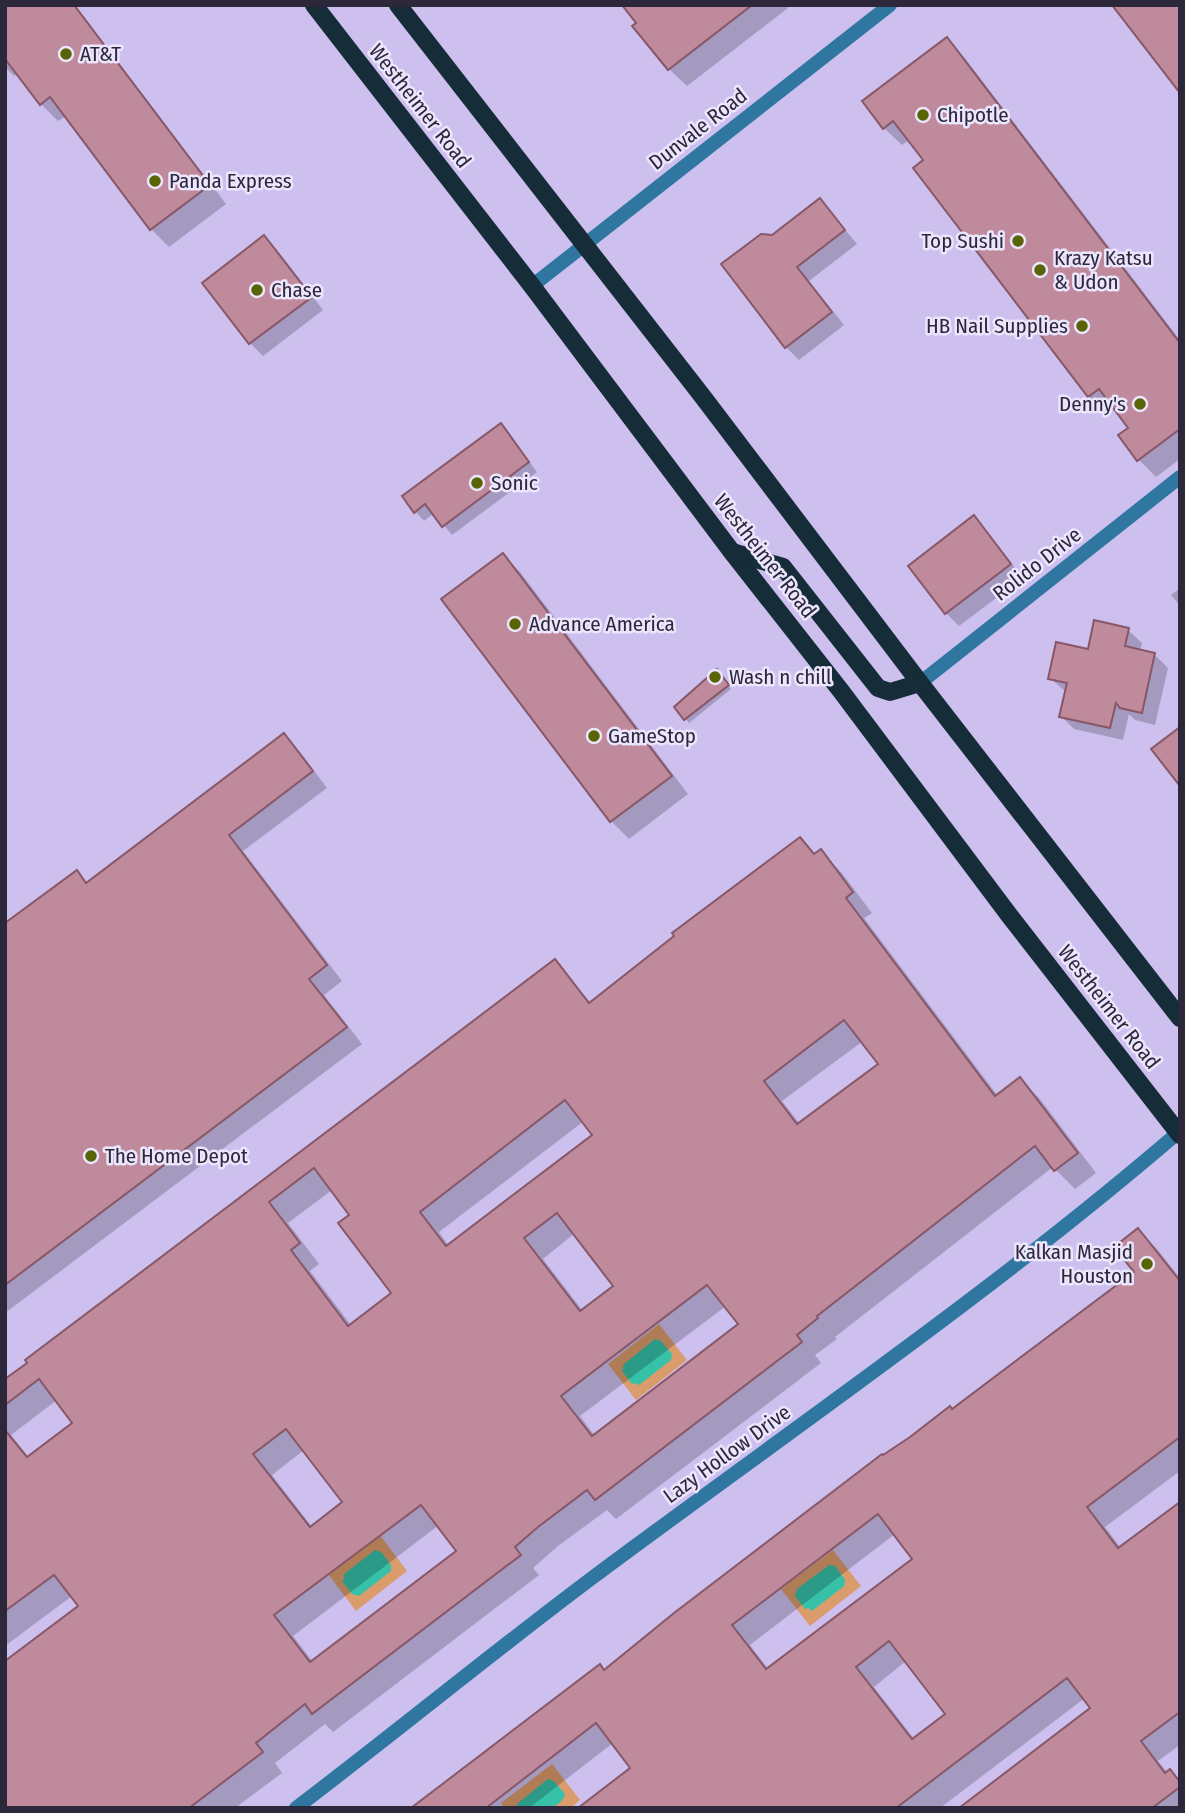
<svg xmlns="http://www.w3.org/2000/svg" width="1185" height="1813" viewBox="0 0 1185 1813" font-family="'Fira Sans Condensed',sans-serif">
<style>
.green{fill:#db9c6c}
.water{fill:#36c1a8}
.shadow{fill:#0003;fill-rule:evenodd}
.building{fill:#bf8b9c;stroke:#875768;stroke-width:2;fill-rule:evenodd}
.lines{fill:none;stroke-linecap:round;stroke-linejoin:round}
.minor{stroke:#2f76a0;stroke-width:14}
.tertiary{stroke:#2f76a0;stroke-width:14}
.primary{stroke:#172c39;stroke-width:18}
.poi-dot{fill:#586406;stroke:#ebe5fd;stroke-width:2.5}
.labels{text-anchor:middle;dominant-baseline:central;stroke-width:5;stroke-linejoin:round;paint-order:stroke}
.poi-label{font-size:21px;fill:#2c2739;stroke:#ebe5fd;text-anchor:start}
.street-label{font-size:21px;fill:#2c2739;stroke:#ebe5fd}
</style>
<rect width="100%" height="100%" fill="#cdc0ef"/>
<!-- green -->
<g class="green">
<polygon points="659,1324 687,1360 636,1400 608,1364"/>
<polygon points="379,1534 407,1571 356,1611 328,1574"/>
<polygon points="833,1550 861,1586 810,1626 781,1589"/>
<polygon points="552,1764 580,1800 571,1808 504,1808 501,1803"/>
</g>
<!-- water -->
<g class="water">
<polygon points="655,1339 661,1341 672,1354 671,1360 639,1385 635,1383 632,1384 622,1371 624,1364"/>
<polygon points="375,1550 381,1552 391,1565 391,1571 359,1596 352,1594 342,1581 344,1579 344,1574"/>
<polygon points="829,1565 835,1566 845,1580 844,1586 812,1611 809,1608 805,1609 795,1596 797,1589"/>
<path d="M 548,1779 L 554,1781 L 565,1794 C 560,1813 534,1808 517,1808 L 517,1804 Z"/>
</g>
<!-- shadow -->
<g class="shadow">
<polygon points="5,5 75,5 226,204 169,247 151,229 66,116 58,121 41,104 18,73 14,76 5,67"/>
<polygon points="624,5 785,5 788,8 687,86 669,69 635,26 638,24"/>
<polygon points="947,39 964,57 1180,340 1180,459 1156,477 1139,460 1120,435 1130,428 1115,407 1106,414 1089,396 915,168 925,161 909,140 902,145 884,128"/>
<polygon points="820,200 857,244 809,281 844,325 799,360 786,347 773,237"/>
<polygon points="264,237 277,250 323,310 263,356 250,343"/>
<polygon points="501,425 537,472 452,535 434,513 424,521 415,511"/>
<polygon points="974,518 987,531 1023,578 959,626 946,613"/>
<polygon points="503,555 520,572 688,794 629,839 611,821 444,600"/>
<polygon points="1180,588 1180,606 1171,595"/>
<polygon points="1128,630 1142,643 1140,651 1154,654 1168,668 1155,725 1135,720 1129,714 1123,740 1074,729 1061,716 1066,692 1050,678 1089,651"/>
<polygon points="720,675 731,689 689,723 676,708"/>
<polygon points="284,736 300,752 327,788 243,851 342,981 324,995 362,1044 5,1313 5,946 76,872 88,884"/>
<path d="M 800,839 L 816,855 L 821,852 L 841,872 L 872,913 L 864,918 L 998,1096 L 1020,1079 L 1040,1099 L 1096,1173 L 1075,1189 L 1053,1167 L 835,1337 L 837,1339 L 815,1355 L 821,1363 L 616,1519 L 607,1510 L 558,1546 L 533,1568 L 539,1575 L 333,1732 L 325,1724 L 275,1763 L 282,1773 L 235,1808 L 5,1808 L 81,1606 L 72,1596 L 5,1646 L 5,1381 L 555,962 L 591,1003 ZM 863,1041 L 880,1064 L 800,1124 L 782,1101 ZM 584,1121 L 595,1135 L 449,1246 L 439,1232 ZM 332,1190 L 351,1215 L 394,1293 L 351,1325 L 310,1271 L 319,1264 L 288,1223 ZM 575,1233 L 615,1286 L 583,1311 L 543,1259 ZM 726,1306 L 740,1325 L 595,1436 L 580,1416 ZM 57,1400 L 75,1423 L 29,1458 L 11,1435 ZM 304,1450 L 344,1502 L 312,1527 L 272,1475 ZM 439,1525 L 458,1551 L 313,1662 L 293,1636 Z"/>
<path d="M 1138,1230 L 1157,1249 L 1180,1278 L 1180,1471 L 1105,1527 L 1121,1548 L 1180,1504 L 1180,1745 L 1158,1761 L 1168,1773 L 1170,1771 L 1180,1781 L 1180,1808 L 962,1808 L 1092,1708 L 1085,1698 L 940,1808 L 581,1808 L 633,1769 L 613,1743 L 529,1808 L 414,1808 L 605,1671 L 1136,1273 ZM 895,1534 L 914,1559 L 769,1670 L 750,1645 ZM 906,1661 L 948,1715 L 915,1740 L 874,1687 Z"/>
</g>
<!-- building -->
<g class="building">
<polygon points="5,5 74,5 210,185 150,230 50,97 40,105 5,59"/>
<polygon points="622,5 752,5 668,70 632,26 636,23"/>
<polygon points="1112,5 1180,5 1180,93"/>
<polygon points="947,37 1180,343 1180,429 1137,461 1118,435 1128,428 1099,389 1088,397 913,168 923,160 893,121 883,129 862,101"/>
<polygon points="820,198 845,230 797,267 832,312 785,348 721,264 761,234 772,235"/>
<polygon points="264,235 312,297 249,344 202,283"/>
<polygon points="501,423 529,462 442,527 425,504 414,513 402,496"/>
<polygon points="974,515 1011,564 945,614 908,566"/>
<polygon points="503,553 672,776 610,822 441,599"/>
<polygon points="1094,620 1129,628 1125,646 1155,653 1142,713 1120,708 1116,703 1110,728 1059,717 1067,683 1048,679 1056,642 1088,649"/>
<polygon points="717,669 729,685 684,720 674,707"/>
<polygon points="1180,727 1180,786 1151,749"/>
<polygon points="284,733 313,771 229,835 327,965 309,979 347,1027 5,1285 5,923 77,870 86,883"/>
<path d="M 800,837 L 814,854 L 821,849 L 853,892 L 846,898 L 995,1096 L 1020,1077 L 1078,1153 L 1054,1171 L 1035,1146 L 817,1316 L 818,1318 L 797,1335 L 802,1342 L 595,1500 L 587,1490 L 538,1527 L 515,1547 L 521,1555 L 312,1714 L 305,1704 L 256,1743 L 263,1752 L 189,1808 L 5,1808 L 5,1661 L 78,1606 L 54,1575 L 5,1611 L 5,1430 L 27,1457 L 72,1423 L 39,1379 L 5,1405 L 5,1379 L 27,1363 L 25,1360 L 555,959 L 589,1003 L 674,936 L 672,933 ZM 844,1020 L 878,1064 L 797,1124 L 764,1081 ZM 565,1100 L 592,1135 L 446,1246 L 420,1212 ZM 314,1168 L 349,1215 L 338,1223 L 391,1293 L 348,1326 L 291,1250 L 300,1243 L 269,1202 ZM 557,1213 L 613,1286 L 580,1311 L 524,1238 ZM 707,1285 L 738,1324 L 592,1436 L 561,1396 ZM 286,1429 L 342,1502 L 310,1527 L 253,1454 ZM 421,1505 L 456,1551 L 310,1662 L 274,1615 Z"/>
<path d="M 1138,1228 L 1180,1281 L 1180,1437 L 1087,1507 L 1118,1548 L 1180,1502 L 1180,1712 L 1141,1741 L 1165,1773 L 1170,1769 L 1180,1782 L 1180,1787 L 1152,1808 L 959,1808 L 1090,1708 L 1067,1678 L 896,1808 L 578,1808 L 630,1768 L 596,1723 L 486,1808 L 411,1808 L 600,1664 L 604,1670 L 674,1613 L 882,1454 L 883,1455 L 910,1437 L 950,1406 L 952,1409 L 1134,1272 L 1114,1247 ZM 878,1514 L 912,1559 L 766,1669 L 732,1625 ZM 889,1641 L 945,1714 L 912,1739 L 856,1667 Z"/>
</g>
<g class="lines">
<!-- minor -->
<polyline class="minor" points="920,683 1180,477"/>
<!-- tertiary -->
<g class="tertiary">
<polyline points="532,286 890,5"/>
<path d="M 296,1808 C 395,1733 492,1653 592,1578 C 789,1431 993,1292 1180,1131"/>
</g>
<!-- primary -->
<g class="primary">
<polyline points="314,5 532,286 732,552 841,691 1009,915 1180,1135"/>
<polyline points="398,5 703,397 920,683 1180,1018"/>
<polyline points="732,552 783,567 878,688 890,692 920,683"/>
</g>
</g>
<!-- markers -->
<g class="poi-dot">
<circle cx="66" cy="54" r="7"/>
<circle cx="923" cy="115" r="7"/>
<circle cx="155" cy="181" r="7"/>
<circle cx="1018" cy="241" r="7"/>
<circle cx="1040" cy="270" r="7"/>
<circle cx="257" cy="290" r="7"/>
<circle cx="1082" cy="326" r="7"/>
<circle cx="1140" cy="404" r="7"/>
<circle cx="477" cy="483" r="7"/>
<circle cx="515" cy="624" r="7"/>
<circle cx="715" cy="677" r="7"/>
<circle cx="594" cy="736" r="7"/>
<circle cx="91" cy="1156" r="7"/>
<circle cx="1147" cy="1264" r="7"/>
</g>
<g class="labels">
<!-- poi labels -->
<g class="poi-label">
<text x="80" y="54">AT&amp;T</text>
<text x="937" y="115">Chipotle</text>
<text x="169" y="181">Panda Express</text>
<text x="1004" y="241" text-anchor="end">Top Sushi</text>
<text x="1054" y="258">Krazy Katsu<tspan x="1054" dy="24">&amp; Udon</tspan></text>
<text x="271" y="290">Chase</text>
<text x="1068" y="326" text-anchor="end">HB Nail Supplies</text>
<text x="1126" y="404" text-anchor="end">Denny's</text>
<text x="491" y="483">Sonic</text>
<text x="529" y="624">Advance America</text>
<text x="729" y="677">Wash n chill</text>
<text x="608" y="736">GameStop</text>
<text x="105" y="1156">The Home Depot</text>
<text x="1133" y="1252" text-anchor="end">Kalkan Masjid<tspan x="1133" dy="24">Houston</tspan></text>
</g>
<!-- street labels -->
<g class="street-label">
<text transform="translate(420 106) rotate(52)">Westheimer Road</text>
<text transform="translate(698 129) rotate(-38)">Dunvale Road</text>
<text transform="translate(765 556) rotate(52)">Westheimer Road</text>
<text transform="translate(1037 564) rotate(-38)">Rolido Drive</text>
<text transform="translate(1109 1007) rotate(52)">Westheimer Road</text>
<text transform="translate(727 1454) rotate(-36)">Lazy Hollow Drive</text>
</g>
</g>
<!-- border -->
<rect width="1185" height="1813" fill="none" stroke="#2c2739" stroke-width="14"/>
</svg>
